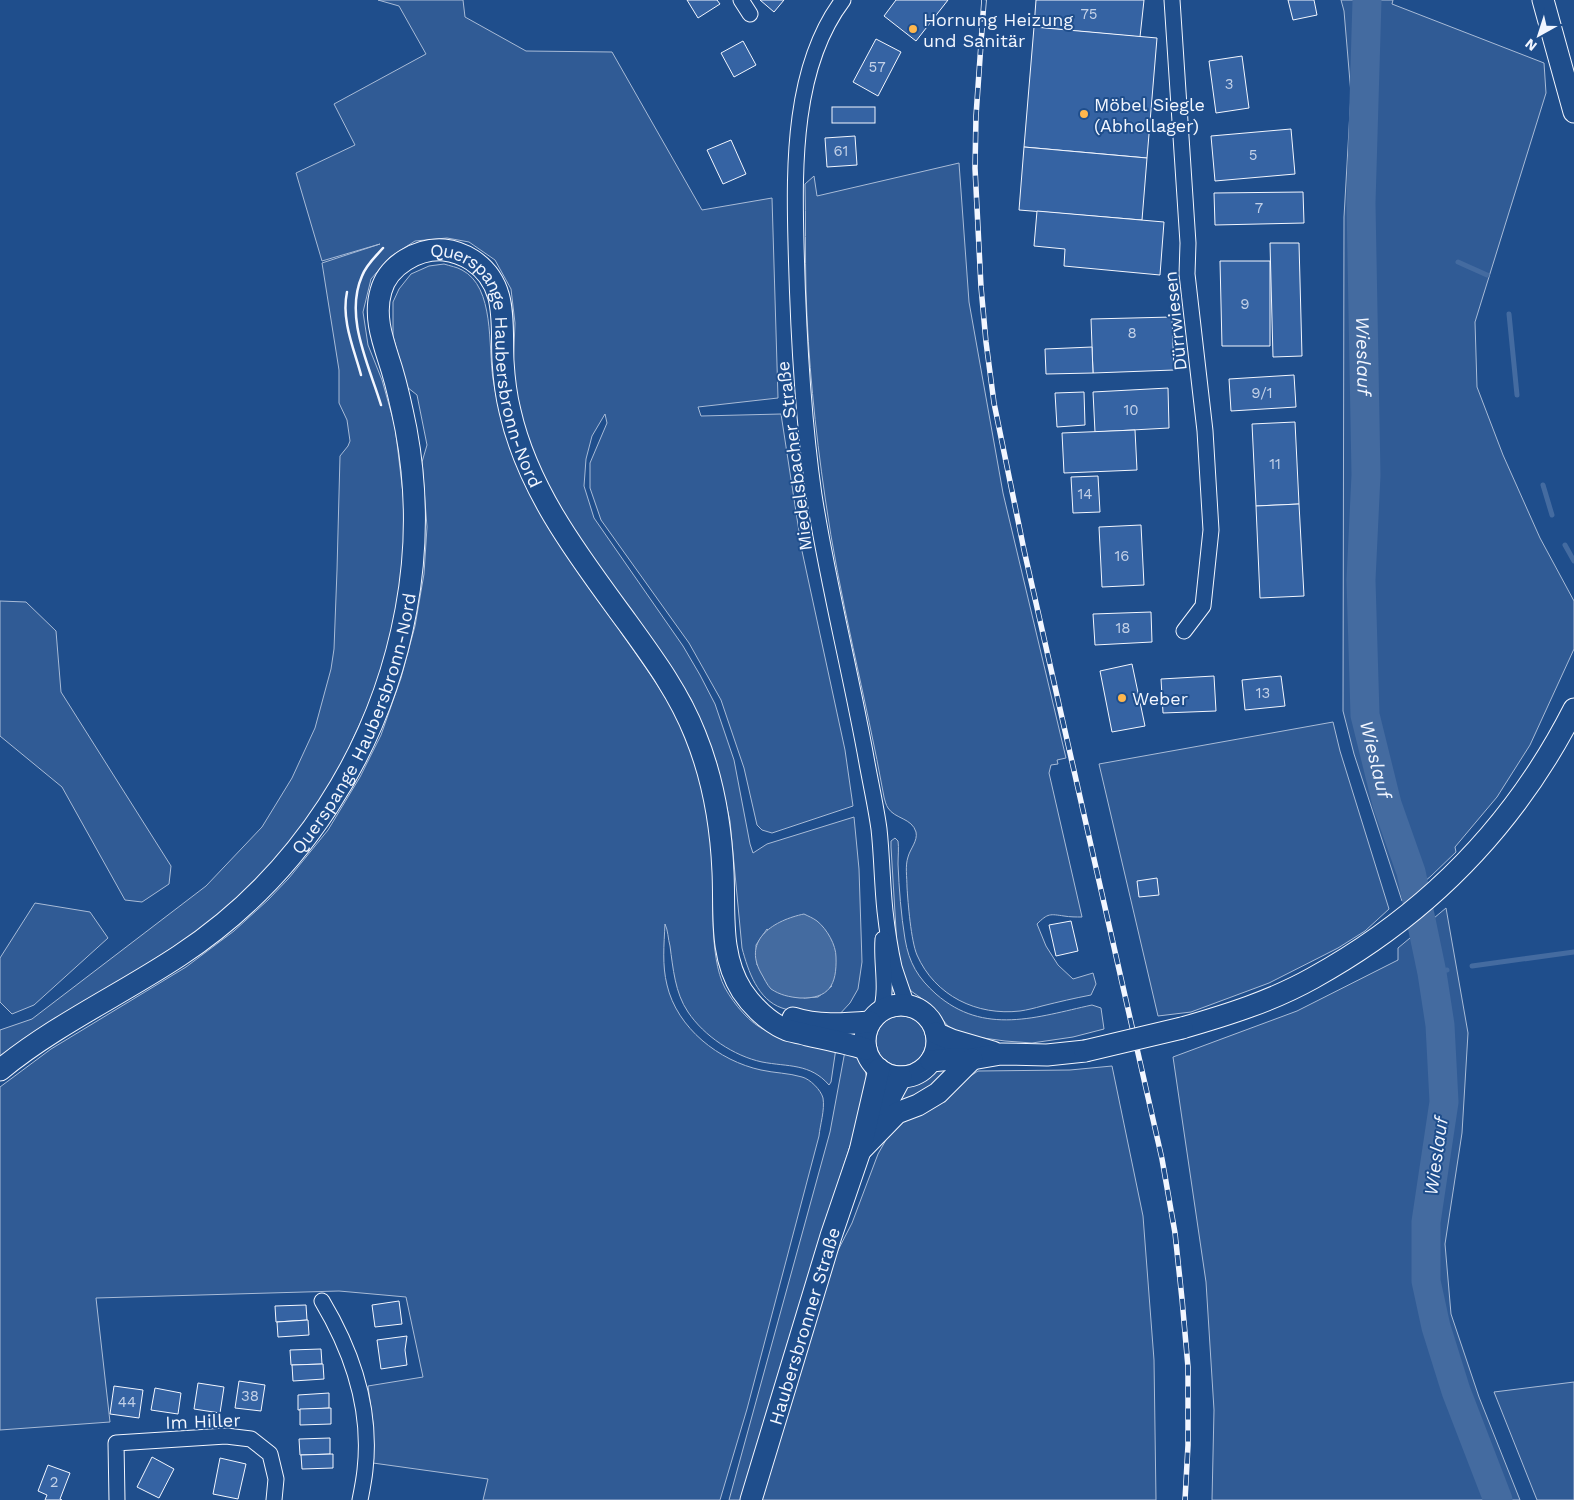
<svg xmlns="http://www.w3.org/2000/svg" width="1574" height="1500" viewBox="0 0 1574 1500" font-family="'Work Sans',sans-serif">
<style>
.green{fill:#305b95;stroke:#a8bbd7;fill-rule:evenodd}
.water{fill:#446ba0;stroke:#a8bbd7}
.lines{fill:none;stroke-linecap:round;stroke-linejoin:round}
.stream{stroke:#446ba0;stroke-width:5}
.river{stroke:#446ba0;stroke-width:29}
.building{fill:#3563a3;stroke:#f2f6ff}
.street-casing{stroke:#f2f6ff;stroke-width:17}
.secondary-casing{stroke:#f2f6ff;stroke-width:23}
.street{stroke:#1f4e8c;stroke-width:15}
.secondary{stroke:#1f4e8c;stroke-width:21}
.rail-casing{stroke:#f2f6ff;stroke-width:5.5}
.rail{stroke:#1f4e8c;stroke-width:4;stroke-dasharray:11;stroke-linecap:butt}
.secondary-bridge-casing{stroke:#f2f6ff;stroke-width:23;stroke-linecap:butt}
.secondary-bridge{stroke:#1f4e8c;stroke-width:21}
.wall{stroke:#f2f6ff;stroke-width:2.5}
.poi-dot{fill:#ffb74d;stroke:#1f4e8c;stroke-width:2}
.labels{text-anchor:middle;dominant-baseline:central;stroke-width:4;stroke-linejoin:round;paint-order:stroke}
.number-label{font-size:15px;fill:#c3d1e8}
.poi-label{font-size:18px;fill:#f2f6ff;stroke:#1f4e8c;text-anchor:start}
.street-label{font-size:18px;fill:#f2f6ff;stroke:#1f4e8c}
.water-label{font-size:19px;font-style:italic;fill:#f2f6ff;stroke:#1f4e8c}
</style>
<rect width="100%" height="100%" fill="#1f4e8c"/>
<!-- green -->
<g class="green">
<path d="M 378,0 L 463,0 L 465,17 L 526,51 L 612,52 L 702,210 L 772,198 L 778,398 L 698,407 L 701,416 L 781,414 L 802,551 L 845,750 L 853,806 L 772,833 L 762,830 L 757,825 L 744,768 L 721,700 L 689,643 L 601,520 L 590,488 L 590,463 L 607,423 L 605,414 L 592,436 L 586,459 L 584,486 L 594,518 L 683,646 L 700,675 L 715,704 L 734,760 L 750,844 L 753,853 L 767,844 L 854,817 L 859,869 L 862,962 L 858,989 L 850,1003 L 837,1017 C 819,1015 799,1014 782,1008 C 758,1000 748,971 742,948 L 730,821 L 716,761 L 691,699 L 652,641 L 610,587 L 551,495 L 523,428 L 513,372 L 515,323 L 511,289 L 495,260 L 469,242 L 447,238 L 415,241 L 390,257 L 371,279 L 363,312 L 368,345 L 382,380 L 395,426 L 406,519 L 401,577 L 391,642 L 374,693 L 328,793 L 284,852 L 215,920 L 0,1059 L 0,1030 L 32,1019 L 206,886 L 262,827 L 292,778 L 315,728 L 331,669 L 334,649 L 337,570 L 340,456 L 348,446 L 350,441 L 347,420 L 339,403 L 339,370 L 322,263 L 380,244 L 322,261 L 296,173 L 355,145 L 334,104 L 426,54 L 399,6 ZM 767,929 L 832,986 L 818,997 L 804,998 L 757,965 L 756,945 Z"/>
<polygon points="1341,0 1393,0 1392,4 1544,63 1546,93 1475,322 1477,387 1503,455 1540,538 1574,601 1574,649 1530,745 1497,797 1455,847 1456,852 1431,876 1402,901 1354,754 1343,711 1344,217 1351,94 1344,11"/>
<path d="M 959,163 L 969,302 L 1003,493 L 1066,758 L 1057,760 L 1058,764 L 1051,765 L 1049,773 L 1082,917 C 1076,917 1070,917 1064,916 C 1050,914 1048,913 1037,924 L 1046,946 L 1058,965 L 1073,979 L 1093,973 L 1096,984 L 1091,995 C 1075,998 1058,1002 1042,1006 C 1035,1008 1027,1010 1020,1011 C 977,1016 935,996 917,955 C 911,941 908,903 907,887 C 907,877 905,866 908,857 C 910,849 918,841 916,832 C 912,818 895,819 888,808 C 886,805 885,801 884,797 C 866,697 839,598 825,497 C 815,428 808,359 806,290 C 805,254 806,219 805,184 L 814,176 L 817,196 Z"/>
<path d="M 444,264 C 450,266 457,267 462,270 C 495,287 488,347 493,379 C 498,408 505,437 516,464 C 545,536 596,595 639,658 C 660,688 680,718 692,752 C 703,785 711,819 713,853 C 714,890 708,956 725,988 C 734,1004 750,1024 767,1031 C 788,1038 814,1042 836,1048 L 831,1082 L 829,1085 C 810,1063 788,1067 762,1062 C 734,1056 704,1036 688,1012 C 675,993 673,968 670,946 C 668,939 668,930 665,924 C 664,945 662,965 667,985 C 677,1028 719,1061 761,1070 C 774,1073 789,1073 802,1077 C 810,1079 821,1090 823,1098 C 825,1110 820,1125 819,1136 L 747,1409 L 720,1500 L 483,1500 L 488,1479 L 373,1463 L 373,1423 L 368,1386 L 423,1377 L 406,1297 L 339,1291 L 96,1298 L 110,1422 L 0,1430 L 0,1087 L 51,1049 L 186,967 L 234,931 L 268,900 L 289,878 L 328,830 L 360,777 L 381,735 L 401,678 L 415,626 L 424,574 L 427,527 L 422,462 L 427,445 L 417,395 L 407,387 L 393,336 L 393,302 L 399,289 L 411,274 L 429,266 Z"/>
<polygon points="0,601 26,602 56,631 61,692 171,866 169,884 142,902 125,900 62,787 0,736"/>
<polygon points="1333,722 1340,751 1389,909 1365,931 1338,948 1269,983 1191,1012 1158,1016 1099,764"/>
<path d="M 895,838 L 898,841 C 899,848 898,856 898,864 C 899,888 901,915 905,939 C 909,963 918,978 936,994 C 984,1036 1037,1017 1092,1005 L 1101,1008 L 1104,1029 L 1073,1037 L 1032,1043 L 1005,1041 L 976,1037 L 955,1031 L 948,1026 L 928,1003 L 911,991 L 905,982 L 897,946 L 891,847 L 891,841 Z"/>
<polygon points="35,903 90,912 108,938 34,1005 12,1014 0,1002 0,958"/>
<polygon points="1446,908 1468,1033 1462,1133 1445,1244 1451,1314 1479,1397 1520,1500 1212,1500 1214,1410 1206,1282 1173,1057 1297,1011 1398,960 1398,948"/>
<circle cx="901" cy="1041" r="25"/>
<polygon points="845,1051 854,1055 860,1061 865,1070 867,1080 855,1131 825,1223 742,1500 729,1500 830,1132"/>
<polygon points="952,1066 919,1097 891,1102 907,1087 938,1070"/>
<polygon points="1112,1066 1143,1216 1154,1360 1156,1500 762,1500 834,1258 852,1223 878,1154 887,1138 899,1123 978,1071 1070,1070"/>
<polygon points="1574,1382 1574,1500 1537,1500 1494,1392"/>
</g>
<!-- water -->
<path class="water" d="M 804,914 C 808,916 813,918 817,921 C 827,929 836,945 836,957 C 837,985 829,999 800,998 C 789,997 780,995 771,989 C 767,985 764,978 761,973 C 742,939 775,920 804,914 Z"/>
<g class="lines">
<!-- stream -->
<g class="stream">
<polyline points="1458,262 1487,275"/>
<polyline points="1509,314 1517,395"/>
<polyline points="1543,485 1552,515"/>
<polyline points="1565,545 1574,561"/>
<polyline points="1472,966 1574,952"/>
<polyline points="1432,973 1447,970"/>
</g>
<!-- river -->
<path class="river" id="s1" d="M 1367,0 L 1361,203 L 1366,475 L 1361,580 L 1365,715 L 1387,804 L 1411,872 L 1432,973 L 1440,1025 L 1444,1102 L 1426,1222 L 1426,1281 L 1436,1327 L 1456,1391 L 1498,1500"/>
</g>
<!-- building -->
<g class="building">
<polygon points="687,0 717,0 720,4 698,18"/>
<polygon points="760,0 784,0 774,12"/>
<polygon points="896,0 948,0 916,41 884,16"/>
<polygon points="1036,0 1144,0 1140,37 1034,27"/>
<polygon points="1288,0 1314,0 1317,15 1293,20"/>
<polygon points="1034,27 1157,38 1147,158 1024,147"/>
<polygon points="876,39 901,52 878,96 853,82"/>
<polygon points="743,41 756,65 734,77 721,53"/>
<polygon points="1242,56 1249,108 1216,113 1209,61"/>
<rect x="832" y="107" width="43" height="16"/>
<polygon points="1291,129 1295,174 1215,181 1211,136"/>
<polygon points="855,136 857,165 827,167 825,138"/>
<polygon points="731,140 746,174 723,184 707,150"/>
<polygon points="1024,147 1147,158 1142,220 1019,210"/>
<polygon points="1303,192 1304,223 1215,225 1214,193"/>
<polygon points="1037,211 1164,222 1160,275 1064,266 1065,249 1034,246"/>
<polygon points="1270,243 1299,243 1302,356 1273,357"/>
<polygon points="1220,261 1270,261 1270,346 1222,346"/>
<polygon points="1172,317 1174,370 1093,373 1091,319"/>
<polygon points="1092,347 1093,373 1046,374 1045,349"/>
<polygon points="1294,375 1296,407 1231,411 1229,379"/>
<polygon points="1168,388 1169,428 1095,432 1093,392"/>
<polygon points="1084,392 1085,425 1057,427 1055,393"/>
<polygon points="1295,422 1299,504 1256,506 1252,424"/>
<polygon points="1135,430 1137,470 1064,473 1062,433"/>
<polygon points="1098,476 1100,512 1073,513 1071,477"/>
<polygon points="1299,504 1304,596 1260,598 1256,506"/>
<polygon points="1141,525 1144,585 1102,587 1099,527"/>
<polygon points="1151,612 1152,642 1095,645 1093,614"/>
<polygon points="1132,664 1145,726 1112,732 1100,671"/>
<polygon points="1214,676 1216,711 1163,713 1161,679"/>
<polygon points="1281,676 1285,706 1245,710 1242,680"/>
<polygon points="1157,878 1159,895 1139,897 1137,881"/>
<polygon points="1071,921 1078,951 1056,956 1049,925"/>
<polygon points="399,1301 402,1324 375,1327 372,1305"/>
<polygon points="306,1305 307,1320 276,1322 275,1306"/>
<polygon points="308,1320 309,1335 278,1337 277,1322"/>
<polygon points="407,1336 405,1350 407,1365 381,1369 377,1340"/>
<polygon points="321,1349 322,1364 291,1365 290,1350"/>
<polygon points="323,1364 324,1379 293,1381 292,1365"/>
<polygon points="239,1381 265,1385 261,1411 235,1408"/>
<polygon points="198,1383 224,1387 220,1413 194,1409"/>
<polygon points="114,1386 143,1390 139,1418 110,1414"/>
<polygon points="155,1388 181,1393 178,1414 151,1410"/>
<polygon points="329,1393 329,1408 298,1410 298,1395"/>
<polygon points="331,1408 331,1424 300,1425 300,1409"/>
<polygon points="330,1438 330,1454 300,1455 299,1439"/>
<polygon points="333,1454 333,1468 302,1469 301,1455"/>
<polygon points="152,1457 174,1469 159,1498 137,1487"/>
<polygon points="220,1458 246,1464 238,1499 213,1494"/>
<polygon points="48,1465 70,1473 60,1499 62,1500 45,1500 47,1495 38,1491"/>
</g>
<g class="lines">
<defs>
<g id="street">
<polyline points="741,0 750,14"/>
<path d="M 843,0 C 793,66 794,165 796,243 C 798,327 802,412 814,495 C 828,585 851,673 867,763 C 871,785 876,807 879,829 C 882,856 882,883 885,911 C 887,929 890,949 894,967 C 898,980 903,993 907,1006"/>
<polyline points="1172,0 1188,243 1187,274 1205,431 1211,530 1203,606 1184,631"/>
<path d="M 881,1011 C 888,988 881,963 883,939"/>
<path d="M 322,1301 C 353,1353 372,1409 365,1470 C 364,1480 362,1490 360,1500"/>
<polyline points="117,1500 116,1443 226,1436 251,1439 270,1454 276,1479 274,1500"/>
</g>
<g id="secondary">
<polyline points="1543,0 1574,112"/>
<circle cx="901" cy="1041" r="36"/>
<path d="M 793,1018 C 817,1026 844,1024 870,1022"/>
<path d="M 1182,1028 C 1227,1015 1272,1001 1313,978 C 1427,915 1515,825 1574,709"/>
<polyline points="936,1033 952,1040 993,1052"/>
<polyline points="931,1061 952,1059 972,1059 1001,1054 1047,1055 1085,1051"/>
<path id="s2" d="M 0,1070 C 55,1025 120,995 179,956 C 299,877 380,751 406,610 C 417,551 417,488 406,429 C 402,409 398,390 392,370 C 384,344 373,318 381,291 C 388,265 418,248 444,250 C 454,251 464,255 472,260 C 509,284 501,324 503,361 C 504,378 506,395 510,411 C 528,491 580,558 627,622 C 653,658 679,693 695,734 C 713,778 721,825 723,872 C 725,912 719,955 742,991 C 752,1006 769,1023 787,1030 C 789,1031 805,1034 807,1035 C 826,1039 846,1043 866,1049"/>
<polyline points="874,1127 901,1077"/>
<polyline points="860,1151 897,1113 918,1105 938,1093 972,1059"/>
<path id="s3" d="M 751,1500 L 831,1236 L 860,1151 L 879,1069"/>
</g>
</defs>
<!-- street casing -->
<use href="#street" class="street-casing"/>
<!-- secondary casing -->
<use href="#secondary" class="secondary-casing"/>
<!-- street -->
<use href="#street" class="street"/>
<!-- secondary -->
<use href="#secondary" class="secondary"/>
<defs>
<polyline id="rail" points="984,0 976,116 975,168 981,287 986,342 994,403 1024,550 1162,1159 1175,1233 1182,1299 1188,1367 1188,1445 1185,1500"/>
</defs>
<!-- rail casing -->
<use href="#rail" class="rail-casing"/>
<!-- rail -->
<use href="#rail" class="rail"/>
<defs>
<polyline id="secondary-bridge" points="1085,1051 1182,1028"/>
</defs>
<!-- secondary-bridge casing -->
<use href="#secondary-bridge" class="secondary-bridge-casing"/>
<!-- secondary-bridge -->
<use href="#secondary-bridge" class="secondary-bridge"/>
<!-- wall -->
<g class="wall">
<path d="M 347,292 C 341,320 354,349 361,375"/>
<path d="M 381,405 C 369,365 344,317 362,276 C 366,265 375,257 383,248"/>
</g>
</g>
<!-- markers -->
<g class="poi-dot">
<circle cx="913" cy="29" r="5"/>
<circle cx="1084" cy="114" r="5"/>
<circle cx="1122" cy="698" r="5"/>
</g>
<g class="labels">
<!-- number labels -->
<g class="number-label">
<text x="1089" y="14">75</text>
<text x="877" y="67">57</text>
<text x="1229" y="84">3</text>
<text x="841" y="151">61</text>
<text x="1253" y="155">5</text>
<text x="1259" y="208">7</text>
<text x="1245" y="304">9</text>
<text x="1132" y="333">8</text>
<text x="1262" y="393">9/1</text>
<text x="1131" y="410">10</text>
<text x="1275" y="464">11</text>
<text x="1085" y="494">14</text>
<text x="1122" y="556">16</text>
<text x="1123" y="628">18</text>
<text x="1263" y="693">13</text>
<text x="250" y="1396">38</text>
<text x="127" y="1402">44</text>
<text x="54" y="1482">2</text>
</g>
<!-- poi labels -->
<g class="poi-label">
<text x="923" y="19">Hornung Heizung<tspan x="923" dy="21">und Sanitär</tspan></text>
<text x="1094" y="104">Möbel Siegle<tspan x="1094" dy="21">(Abhollager)</tspan></text>
<text x="1132" y="698">Weber</text>
</g>
<!-- street labels -->
<g class="street-label">
<text transform="translate(1175 321) rotate(-96)">Dürrwiesen</text>
<text stroke="none"><textPath href="#s2" startOffset="1171">Querspange Haubersbronn-Nord</textPath></text>
<text transform="translate(794 456) rotate(-97)">Miedelsbacher Straße</text>
<text stroke="none"><textPath href="#s2" startOffset="512">Querspange Haubersbronn-Nord</textPath></text>
<text stroke="none"><textPath href="#s3" startOffset="182">Haubersbronner Straße</textPath></text>
<text transform="translate(203 1421) rotate(-2)">Im Hiller</text>
</g>
<!-- water labels -->
<g class="water-label">
<text stroke="none"><textPath href="#s1" startOffset="356">Wieslauf</textPath></text>
<text stroke="none"><textPath href="#s1" startOffset="761">Wieslauf</textPath></text>
<text transform="translate(1436 1156) rotate(-82)">Wieslauf</text>
</g>
</g>
<!-- north arrow -->
<g transform="translate(1539 35) rotate(219)" stroke="#1f4e8c" stroke-width="4" paint-order="stroke">
<path d="M0-4L9 19L0 12L-9 19Z" fill="#f2f6ff"/>
<text y="-8" font-size="14" font-weight="bold" text-anchor="middle" fill="#f2f6ff">N</text>
</g>
</svg>
